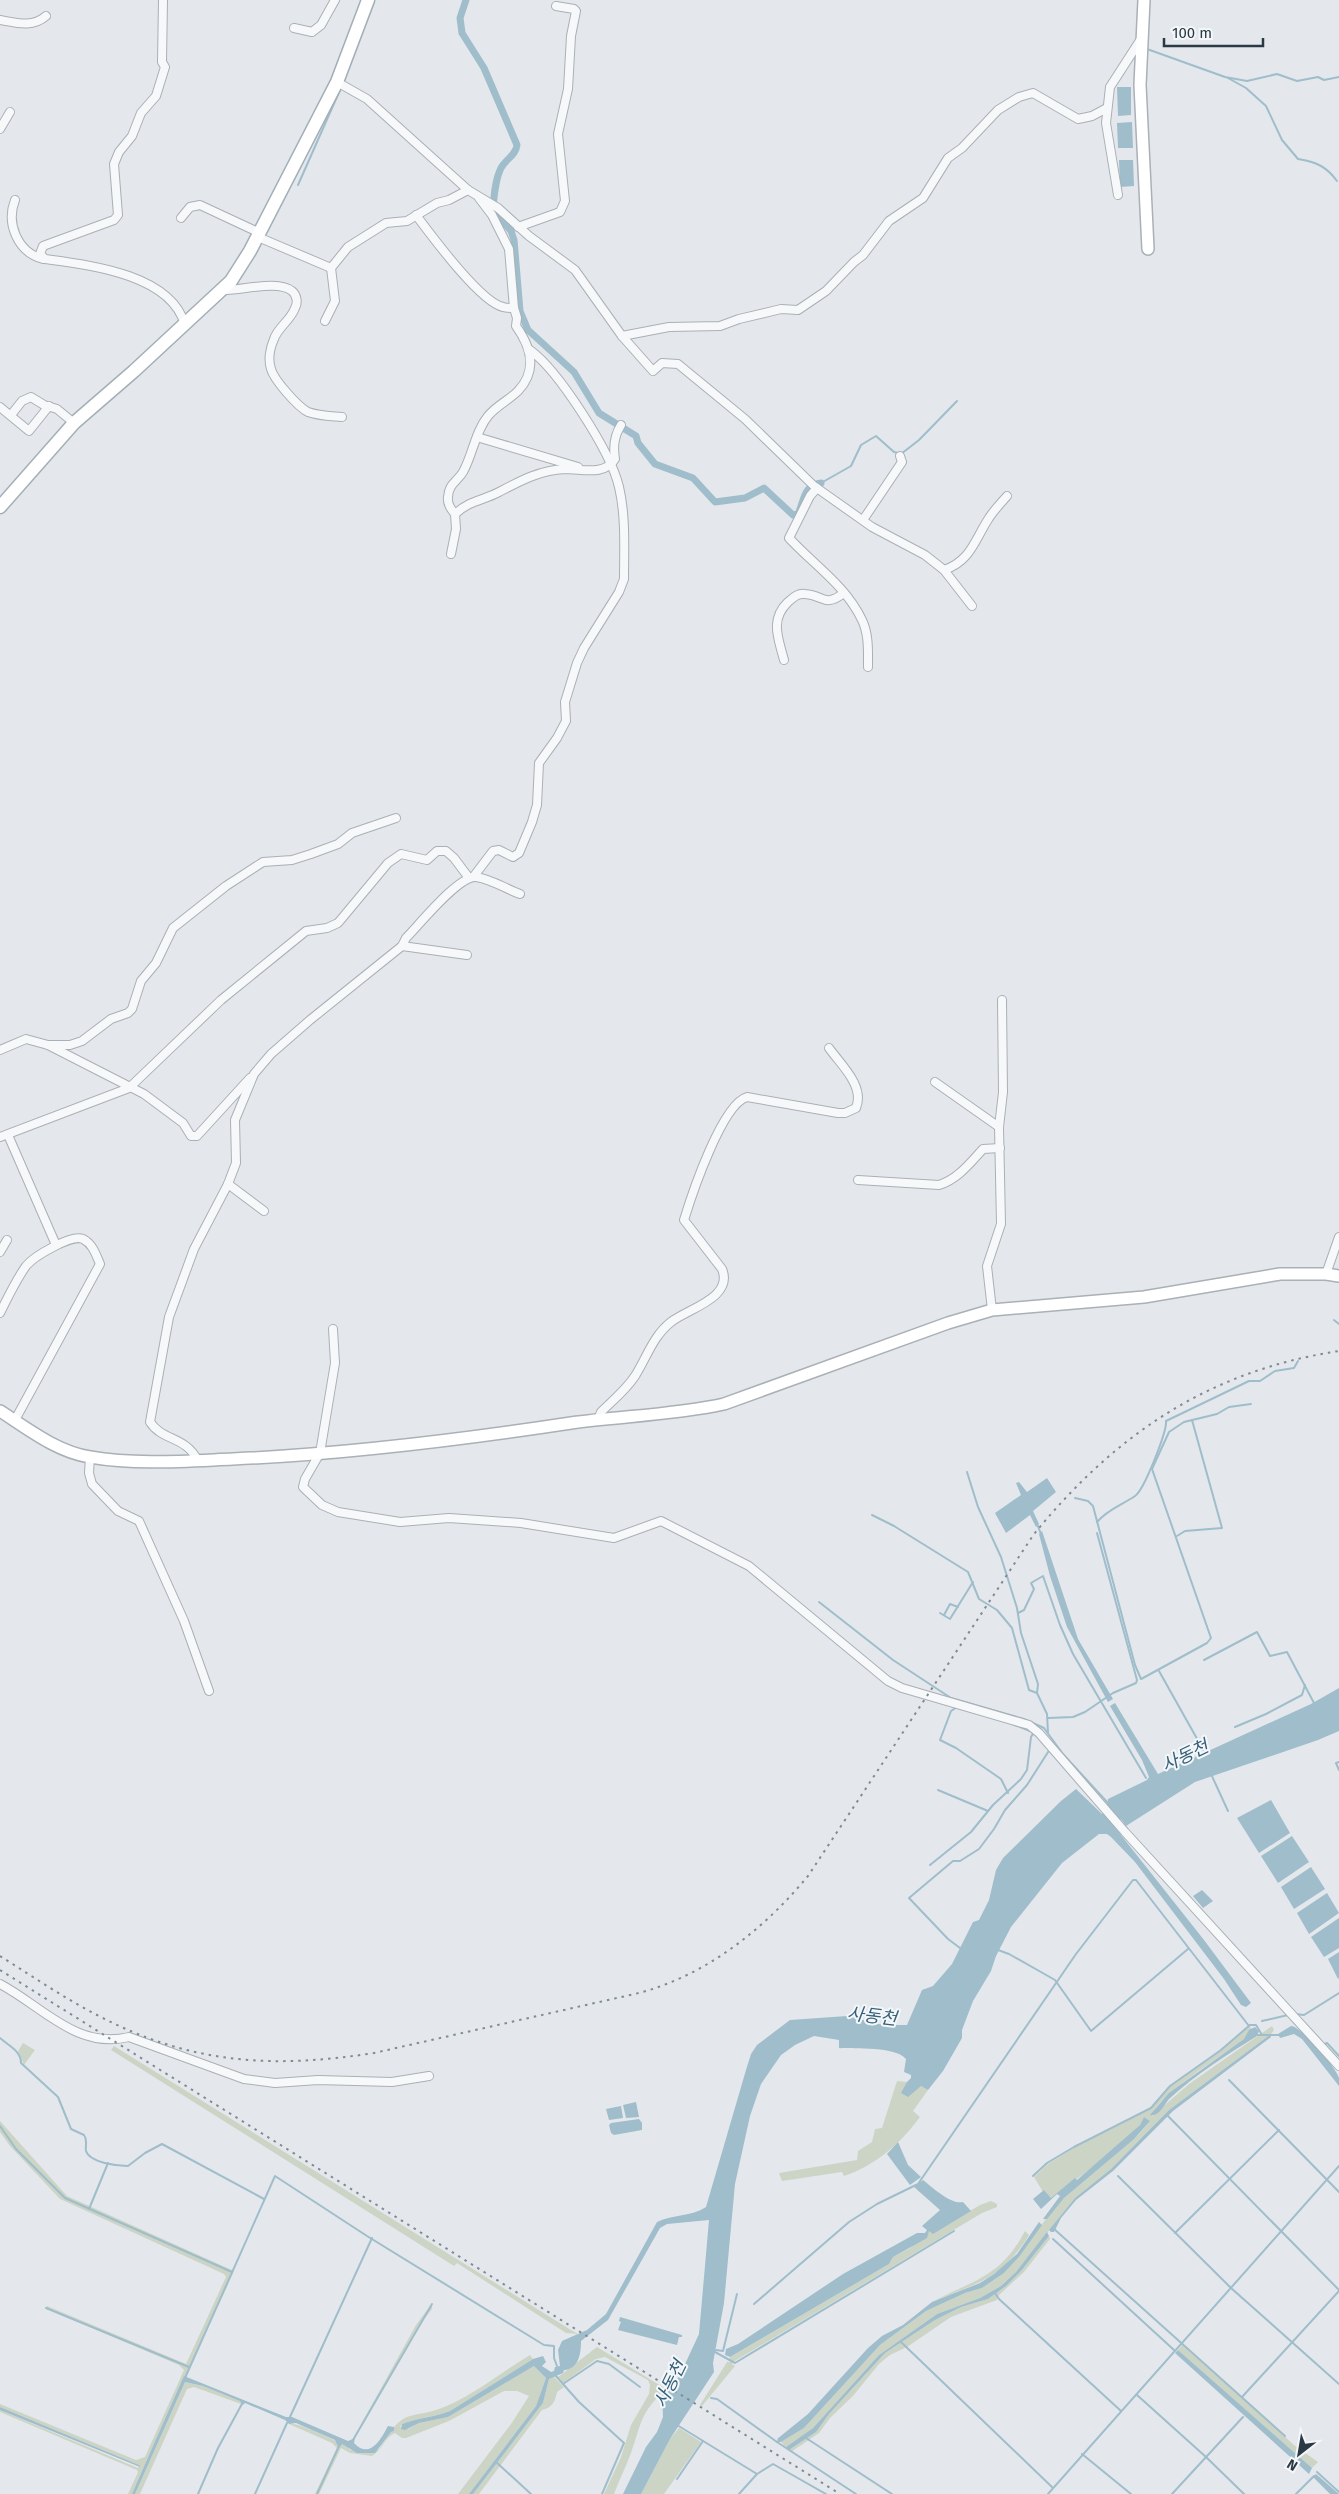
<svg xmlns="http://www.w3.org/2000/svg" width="1339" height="2494" viewBox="0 0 1339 2494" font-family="'Fira Sans','Noto Sans KR',sans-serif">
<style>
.green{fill:#ccd5c5}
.water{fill:#9fbdcb}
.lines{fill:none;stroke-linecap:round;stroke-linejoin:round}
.stream{stroke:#9fbdcb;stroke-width:2}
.canal{stroke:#9fbdcb;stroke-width:7}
.street-casing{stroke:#a9b0b6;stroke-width:10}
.secondary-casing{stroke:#a9b0b6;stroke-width:14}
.primary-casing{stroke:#a3afb7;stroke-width:15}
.street{stroke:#f7f8fa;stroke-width:8}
.secondary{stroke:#fff;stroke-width:11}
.primary{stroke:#fff;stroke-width:12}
.rail{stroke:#7d8b95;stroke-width:2;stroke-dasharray:2.5 5;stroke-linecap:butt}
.labels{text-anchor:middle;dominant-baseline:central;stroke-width:4;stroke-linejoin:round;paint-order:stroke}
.water-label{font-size:18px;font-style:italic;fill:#356079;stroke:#f4f7f9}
</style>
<rect width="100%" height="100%" fill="#e4e8ec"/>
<!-- green -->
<g class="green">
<path d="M 1272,2026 L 1274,2030 L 1271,2034 L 1169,2110 L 1111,2169 L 1075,2198 L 1016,2272 L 1001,2286 L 980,2298 L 937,2314 L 879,2355 L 813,2428 L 786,2447 L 781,2442 L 804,2428 L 880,2345 L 926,2311 L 965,2293 L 982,2288 L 1004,2273 L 1019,2257 L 1045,2220 L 1064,2198 L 1139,2134 L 1150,2121 L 1144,2117 L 1140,2125 L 1098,2163 L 1051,2198 L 1045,2191 L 1043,2192 L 1034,2177 L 1048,2164 L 1074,2148 L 1151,2109 L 1173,2084 L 1221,2051 L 1249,2027 L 1252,2028 L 1244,2039 C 1225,2054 1156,2096 1152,2116 L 1189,2084 Z"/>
<polygon points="23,2043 35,2050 24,2065 18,2051"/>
<polygon points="114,2046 571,2330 578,2334 566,2333 457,2263 454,2266 111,2050"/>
<path d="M 897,2081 L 907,2082 L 914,2090 L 921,2086 L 928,2090 L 913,2111 L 920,2117 C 901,2143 875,2166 844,2176 L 842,2172 L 782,2181 L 779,2173 L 857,2160 L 858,2151 L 872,2142 L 875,2129 L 882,2128 Z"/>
<polygon points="0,2121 67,2196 234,2271 132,2494 128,2494 138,2472 137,2470 0,2412 0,2410 138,2468 139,2465 0,2407 0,2404 136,2460 145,2457 184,2370 179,2365 45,2308 47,2306 186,2364 226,2277 224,2274 60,2199 10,2146 0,2132"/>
<polygon points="991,2201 997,2204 997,2207 982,2213 733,2362 732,2364 735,2366 702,2406 700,2405 727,2362 730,2362 730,2357 889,2264 893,2257 910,2248 929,2231 941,2228 980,2205"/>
<path d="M 1025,2231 L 1029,2235 C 1002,2279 977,2283 932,2302 C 974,2280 1001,2277 1025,2231 Z"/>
<polygon points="1049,2236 1050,2239 1024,2272 999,2295 997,2300 951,2317 907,2347 890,2355 879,2364 853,2396 830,2418 819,2433 791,2452 789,2450 816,2432 829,2414 885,2353 935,2320 961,2307 988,2299 1006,2286 1021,2271"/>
<polygon points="430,2306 432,2306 432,2309 417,2328 354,2437 416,2325"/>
<polygon points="1182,2345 1294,2445 1318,2462 1312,2468 1178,2350"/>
<path d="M 597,2347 L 666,2389 C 640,2413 642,2422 631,2453 C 626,2467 619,2480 614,2494 L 604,2494 L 621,2457 L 631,2425 L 649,2394 L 650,2385 L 648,2380 L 605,2357 L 596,2359 L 563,2383 L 558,2377 Z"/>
<path d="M 530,2355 L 533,2359 L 450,2411 C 435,2417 418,2418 402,2424 L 400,2427 L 408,2429 L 419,2423 L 448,2417 L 534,2366 L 546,2378 L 536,2406 L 469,2494 L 458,2494 L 511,2424 L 529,2396 L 517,2391 L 504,2391 L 449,2421 L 406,2438 L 402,2438 L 395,2433 C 385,2437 382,2450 372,2456 L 350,2453 L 341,2448 L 319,2494 L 315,2494 L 337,2448 L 332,2443 L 289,2424 C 297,2421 340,2443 348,2447 L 350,2450 L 378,2450 L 391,2432 L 394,2431 L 394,2427 C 407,2412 419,2416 436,2410 C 471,2398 498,2374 530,2355 Z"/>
<path d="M 553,2376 L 564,2387 L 557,2392 C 555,2402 552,2408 542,2410 L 479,2494 L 473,2494 L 543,2403 L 549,2379 Z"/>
<polygon points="185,2382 203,2386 241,2401 241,2404 194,2387 187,2389 140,2494 135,2494"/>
<polygon points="679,2428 701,2442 664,2494 641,2494 670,2439"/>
</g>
<!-- water -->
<g class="water">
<polygon points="1117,87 1131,87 1131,115 1118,116"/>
<polygon points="1132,122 1133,148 1118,148 1117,123"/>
<polygon points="1119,160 1133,160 1134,186 1120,187"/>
<polygon points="1047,1478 1056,1492 1033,1511 1039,1524 1036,1527 1030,1515 1006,1533 995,1513 1021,1495 1016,1483 1019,1482 1027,1492"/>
<polygon points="1042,1531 1078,1639 1113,1699 1108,1702 1067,1627 1050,1576 1039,1534"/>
<path d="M 1339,1688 L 1339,1731 L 1318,1740 L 1195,1782 L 1126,1826 L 1121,1819 L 1113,1825 L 1204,1940 L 1251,2003 L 1246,2007 L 1241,2005 L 1224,1979 L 1135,1862 L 1111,1837 L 1107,1834 L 1099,1834 L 1062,1863 L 1011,1927 L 996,1956 L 991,1971 L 973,2001 L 962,2030 L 962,2038 L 943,2071 L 928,2090 L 921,2086 L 908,2097 L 901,2093 L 907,2082 L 911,2078 L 911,2075 L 904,2072 L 906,2059 C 895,2046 855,2049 839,2048 L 839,2040 L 814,2036 L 795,2045 L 781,2055 L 761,2084 L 750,2116 L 735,2184 L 724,2303 L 713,2363 L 714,2372 L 670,2439 L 641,2494 L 623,2494 L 646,2447 L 657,2432 L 663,2417 L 662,2392 L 679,2377 L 699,2334 L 709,2220 L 667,2224 L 660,2228 L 608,2320 L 581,2341 C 581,2353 579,2369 564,2370 L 563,2373 L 549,2379 L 543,2403 L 473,2494 L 469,2494 L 536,2406 L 546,2378 L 534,2366 L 448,2417 L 419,2423 L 405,2430 L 401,2429 L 402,2424 C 418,2418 435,2417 450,2411 L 533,2359 L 543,2356 L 546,2362 L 542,2366 L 551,2372 L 554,2371 L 555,2367 L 560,2366 L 558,2350 L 562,2341 L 587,2330 L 606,2314 L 657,2222 C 673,2214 691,2217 706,2207 L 746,2070 L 751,2054 L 757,2045 L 790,2020 L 847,2016 L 883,2025 L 907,2025 L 922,1990 L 933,1986 L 952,1964 L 973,1922 L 979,1920 L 989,1900 L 996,1870 L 1003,1858 L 1061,1801 L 1076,1789 L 1102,1814 L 1106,1811 L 1108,1799 L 1147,1780 L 1149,1777 L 1142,1760 L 1110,1706 L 1115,1703 L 1158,1774 L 1311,1704 Z"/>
<polygon points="1271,1800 1290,1833 1259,1853 1237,1818"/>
<polygon points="1292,1836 1309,1862 1278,1883 1261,1856"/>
<polygon points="1311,1867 1325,1889 1294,1909 1281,1887"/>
<polygon points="1202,1890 1213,1901 1203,1908 1193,1896"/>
<polygon points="1327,1893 1339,1913 1309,1934 1297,1913"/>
<polygon points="1339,1918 1339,1948 1324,1957 1311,1937"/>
<polygon points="1339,1952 1339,1978 1338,1979 1328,1959"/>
<path d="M 1291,2026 C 1301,2026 1336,2067 1339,2078 C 1339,2080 1339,2083 1339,2086 L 1302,2039 L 1294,2034 L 1280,2038 L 1278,2034 Z"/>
<path d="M 1255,2027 L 1259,2031 L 1257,2036 C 1228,2054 1195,2075 1169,2099 C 1164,2105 1159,2117 1150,2115 L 1169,2093 L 1244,2039 L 1249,2030 Z"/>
<polygon points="1271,2034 1271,2037 1173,2111 1113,2171 1076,2200 1061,2218 1054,2232 1051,2232 1049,2230 1075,2198 1111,2169 1169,2110"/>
<polygon points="636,2102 639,2117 626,2118 623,2105"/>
<polygon points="621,2106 623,2118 609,2120 606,2109"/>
<polygon points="1144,2117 1150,2121 1134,2139 1064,2198 1047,2219 1043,2219 1060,2196 1057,2194 1041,2209 1033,2199 1044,2190 1051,2198 1075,2178 1077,2180 1140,2125"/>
<polygon points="639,2119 642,2123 642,2130 614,2135 611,2133 609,2125 611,2123"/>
<polygon points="898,2142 908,2165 921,2177 910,2185 887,2154"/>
<path d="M 923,2180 C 932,2187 951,2205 963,2202 L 971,2211 L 933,2234 L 929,2231 L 927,2238 L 893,2257 L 889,2264 L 730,2357 L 725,2355 L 726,2349 L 738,2344 L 843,2274 L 917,2233 L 925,2233 L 927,2230 L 922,2226 L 940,2210 L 914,2187 Z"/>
<polygon points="1039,2222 1042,2225 1019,2257 1004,2273 982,2288 965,2293 926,2311 880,2345 804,2428 781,2442 777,2439 808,2414 868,2348 882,2336 903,2325 932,2302 980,2283 994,2274 1017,2254"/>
<polygon points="1047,2232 1049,2236 1021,2271 1006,2286 988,2299 961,2307 935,2320 885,2353 829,2414 816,2432 789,2450 786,2447 813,2428 879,2355 937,2314 980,2298 1001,2286 1016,2272"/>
<polygon points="620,2317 682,2335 682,2337 679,2337 677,2345 618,2330 621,2322 619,2321"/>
<polygon points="1178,2350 1312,2468 1309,2474 1175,2353"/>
<path d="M 184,2376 L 286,2417 L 292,2417 L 348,2441 L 355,2438 L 354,2443 C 370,2460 381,2439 388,2426 L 394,2427 L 394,2431 L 391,2432 L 375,2453 L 357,2453 L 342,2444 L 339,2448 L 335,2440 L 296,2423 L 289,2424 L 285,2420 L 245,2403 L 243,2405 L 240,2401 L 203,2386 L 185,2382 L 135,2494 L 132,2494 Z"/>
<polygon points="0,2407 139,2465 140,2467 0,2410"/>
<polygon points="1316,2474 1339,2494 1330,2494 1313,2477"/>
</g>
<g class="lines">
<!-- stream -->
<g class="stream">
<polyline points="1147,49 1225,77 1247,81 1277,74 1297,81 1318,77 1324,80 1339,77"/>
<path d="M 1228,78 L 1246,88 L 1266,106 L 1282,140 L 1298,159 C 1316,162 1326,166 1337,181"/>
<polyline points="298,185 340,90"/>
<polyline points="524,334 528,330"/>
<polyline points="821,483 851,466 861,445 876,436 894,452 901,454 919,440 957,401"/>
<polyline points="1334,1320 1339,1324"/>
<polyline points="967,1472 978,1507 1001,1557 1017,1608 1021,1633 1038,1684 1037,1693"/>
<polyline points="1075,1498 1088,1501 1093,1506 1135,1665 1141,1679 1143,1678 1207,1643 1211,1638 1152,1469 1169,1432 1184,1422 1217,1414 1229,1407 1251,1404"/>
<polyline points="872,1515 894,1526 968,1572 979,1599 997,1610 1012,1628 1029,1690 1037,1693 1047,1714 1048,1733"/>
<path d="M 1097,1522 C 1108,1509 1122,1505 1135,1496 C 1144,1490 1167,1432 1166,1421 L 1249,1381 L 1260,1381 L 1275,1371 L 1294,1368 L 1298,1361"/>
<polyline points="1037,1524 1041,1534"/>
<polyline points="1177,1536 1185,1531 1222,1528 1192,1420"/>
<polyline points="819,1602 893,1660 951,1698 1024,1719 1044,1728 1063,1754 1108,1803"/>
<polyline points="940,1613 950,1619 973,1582"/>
<polyline points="1018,1613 1024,1610 1034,1589 1031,1583 1043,1576 1060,1625 1073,1654 1146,1778"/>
<polyline points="944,1615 950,1604 958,1607"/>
<polyline points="1204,1660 1257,1632 1270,1656 1287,1652 1314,1703"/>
<polyline points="1159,1671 1205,1753"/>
<polyline points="957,1707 951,1711 940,1740 956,1748 1001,1779 1008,1793"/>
<polyline points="1048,1718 1073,1717 1085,1712 1113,1693 1136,1683 1137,1680 1097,1533"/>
<polyline points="1007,1722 1030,1731"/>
<polyline points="1235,1727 1266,1714 1302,1695 1305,1685"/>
<polyline points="1339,1762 1336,1763 1339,1770"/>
<polyline points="1211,1774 1228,1811"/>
<polyline points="938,1790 988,1811"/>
<polyline points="930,1865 971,1832 993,1805 1021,1779 1027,1770 1031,1737 1034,1732"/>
<polyline points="960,1948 948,1939 909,1898 953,1861 960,1861 979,1849 994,1829 1005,1810 1027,1785 1050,1749"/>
<polyline points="998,1950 1009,1954 1055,1980 1091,2031 1188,1949"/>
<polyline points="1295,2014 1304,2015 1339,1993"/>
<polyline points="1262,2021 1288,2015"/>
<polyline points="1256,2035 1281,2035"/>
<path d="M 0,2038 C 9,2046 21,2051 21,2063 L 58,2097 L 71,2129 L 84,2135 C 88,2140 85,2145 86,2151 C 90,2163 118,2166 128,2166 L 145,2153 L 162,2144 L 264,2199"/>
<polyline points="1323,2045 1327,2043 1339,2056"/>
<polyline points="1229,2080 1339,2192"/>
<polyline points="1167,2115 1339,2290"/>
<polyline points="0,2126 16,2149 65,2198 232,2272"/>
<polyline points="1033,2176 1047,2163 1074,2147 1151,2108 1170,2086 1221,2050 1250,2025 1256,2025 1262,2035"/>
<polyline points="1118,2176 1231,2288 1339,2384"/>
<polyline points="89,2209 108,2163"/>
<polyline points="1053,2228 1285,2436"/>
<polyline points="1175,2233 1279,2130"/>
<polyline points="1053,2239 1174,2350"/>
<polyline points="995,2293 999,2299 1121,2411"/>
<polyline points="754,2304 849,2222 877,2204 918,2184 1076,1954 1133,1880 1136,1880 1249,2026"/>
<polyline points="46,2308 189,2367"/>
<polyline points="901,2342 1053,2488"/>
<polyline points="716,2350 723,2351 737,2294"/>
<polyline points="715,2352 735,2363 954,2231"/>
<polyline points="555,2375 579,2402 624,2443 602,2494"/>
<polyline points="185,2378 275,2176 367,2236 544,2345 554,2346 554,2358 557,2366"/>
<polyline points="563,2384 597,2361 609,2364 640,2387"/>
<polyline points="1137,2395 1206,2457 1244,2494"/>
<polyline points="1242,2397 1339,2291"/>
<polyline points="711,2398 717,2399 777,2442 781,2440"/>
<polyline points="290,2417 372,2238"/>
<polyline points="677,2425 757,2474"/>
<polyline points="806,2438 892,2494"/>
<polyline points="353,2440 432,2304"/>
<polyline points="777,2442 856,2494"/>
<polyline points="1082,2454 1131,2494"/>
<polyline points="496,2462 531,2494"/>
<polyline points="1317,2472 1339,2492"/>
<polyline points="677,2479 703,2441"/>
<polyline points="198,2494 218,2448 243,2402"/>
<polyline points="255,2494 287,2423"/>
<polyline points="317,2494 339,2446"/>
<polyline points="739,2494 757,2474 773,2464 826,2494"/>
<polyline points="1048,2494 1339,2166"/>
<polyline points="1172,2494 1243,2417"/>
<polyline points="1296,2494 1314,2476"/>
</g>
<!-- canal -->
<path class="canal" d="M 466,0 L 460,18 L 462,33 L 484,68 L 517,145 C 516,155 506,159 501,168 C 495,180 494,196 493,209 L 511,231 L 514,240 L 520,311 L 528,330 L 574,372 L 599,413 L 636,436 L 638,443 L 655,464 L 693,478 L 715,502 L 745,498 L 764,488 L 793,515 L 798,514 C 804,502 803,485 821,483"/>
<defs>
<g id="street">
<path d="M 163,0 L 162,62 L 165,67 L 156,96 L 141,113 L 132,136 L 119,152 L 114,164 L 118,215 L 114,220 L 43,246 L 40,254 L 45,259 C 89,265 171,274 185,325"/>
<path d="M 0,20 C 17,23 32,28 46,16"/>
<polyline points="294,28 312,32 321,25 335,0"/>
<polyline points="337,82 367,99 468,190 498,208 529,236 575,270 622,336 653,371 662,363 678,364 745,419 814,486 872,527 925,555 944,570 972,606"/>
<polyline points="0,129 10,112"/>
<polyline points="1118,195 1106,123 1110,87 1141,39"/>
<path d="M 15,200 C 6,223 17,252 43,259"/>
<path d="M 416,215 C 431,235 480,302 503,307 C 506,308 511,308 514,308"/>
<polyline points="181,218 190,207 200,205 260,233"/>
<polyline points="518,227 560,212 565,201 558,134 568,89 571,36 576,11 574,9 556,6"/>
<polyline points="258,237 331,268"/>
<path d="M 222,290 C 241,291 278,279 292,291 C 297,295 298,303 295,308 C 291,320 278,327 274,339 C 270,348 268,360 271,369 C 274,380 298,407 308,412 C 319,416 331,416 342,417"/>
<polyline points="325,321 335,301 331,268 348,247 386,223 407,221 437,203 449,200 468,190"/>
<polyline points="622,336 669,327 720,326 739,319 781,309 798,310 826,291 854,262 863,255 889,221 923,198 948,158 962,148 998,110 1019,97 1033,93 1078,119 1092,116 1107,108"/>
<polyline points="0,407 29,431 49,406"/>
<polyline points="11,415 22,401 31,397 44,405 57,409 74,423"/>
<polyline points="477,437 578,467"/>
<path d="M 817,488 L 810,496 L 789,538 C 814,565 846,586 862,620 C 869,634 868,652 868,667"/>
<path d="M 455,514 C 451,509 447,504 448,497 C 449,483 457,482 463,472 C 473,454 475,432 488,416 C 496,406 509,400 518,391 C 538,370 531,347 516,326 L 517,318 L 514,308 L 509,249 L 492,215 L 479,198"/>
<polyline points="863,520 902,462 900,456"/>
<path d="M 451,554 L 456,529 L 455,514 C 470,500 482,501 499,492 C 520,481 540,470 565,469 C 583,469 604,476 615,459 C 613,446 614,436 621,425"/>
<path d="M 944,570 C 971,561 975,539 989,518 C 994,510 1001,503 1007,496"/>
<path d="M 784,660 C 779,640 769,620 788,602 C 793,598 797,593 805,594 C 824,595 824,608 844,593"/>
<path d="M 474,876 L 493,851 L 499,850 L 513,857 L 519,853 L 532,822 L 537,805 L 539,763 L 557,738 L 566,721 L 565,702 L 577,663 L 584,648 L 619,592 L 624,579 C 624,550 626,516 619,487 C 611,452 558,370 530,350"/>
<polyline points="402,946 467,955"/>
<polyline points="48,1045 70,1045 82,1041 111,1019 128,1013 132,1009 141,981 156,963 173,928 226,886 263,862 292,860 311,854 338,844 352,833 396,818"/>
<polyline points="0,1050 26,1039 48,1045 144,1094 183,1123 191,1136 197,1136 250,1078"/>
<polyline points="935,1082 999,1127"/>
<polyline points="8,1135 56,1245"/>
<polyline points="0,1137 129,1088 221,1000 306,931 327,928 338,923 388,863 401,854 427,860 437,851 446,851 454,858 469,878"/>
<path d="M 858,1180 L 939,1185 C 958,1179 970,1163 983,1149 L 1000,1148"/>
<polyline points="228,1184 264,1211"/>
<polyline points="0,1252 7,1240"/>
<polyline points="1326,1274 1339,1237"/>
<polyline points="992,1310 987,1266 1001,1224 999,1127 1003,1092 1002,1000"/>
<path d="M 0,1313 C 8,1297 16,1280 26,1266 C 34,1256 72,1234 83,1239 C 93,1244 96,1255 100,1264 L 15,1420"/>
<polyline points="333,1329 335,1363 320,1453 305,1479 303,1487 322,1505 338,1512 400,1522 449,1518 521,1523 614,1538 661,1521 749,1566 888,1681 902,1688 1029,1725 1039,1733 1125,1832 1339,2066"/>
<path d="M 598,1420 L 601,1412 C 612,1401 626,1390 635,1376 C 647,1357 653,1336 671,1322 C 687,1309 734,1298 722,1269 L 684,1220 C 692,1194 722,1104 747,1097 L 838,1113 L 845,1113 L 856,1108 C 865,1086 841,1065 829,1048"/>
<polyline points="90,1457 89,1473 92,1484 118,1511 139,1521 184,1621 209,1691"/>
<path d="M 198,1461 C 186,1436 162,1441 150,1422 L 169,1317 L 194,1249 L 228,1184 L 236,1163 L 235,1120 L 254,1074 L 271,1054 L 310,1020 L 402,946 L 406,938 C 419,925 459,875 476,877 C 491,879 506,889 520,894"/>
<path d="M 0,1984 C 42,2006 77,2050 129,2037 L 244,2079 L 275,2083 L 318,2080 L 392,2082 L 429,2076"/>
</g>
<g id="secondary">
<polyline points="1144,0 1140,85 1148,249"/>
<path d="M 0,1411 C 28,1429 57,1452 90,1457 C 136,1465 186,1461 233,1459 C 346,1454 459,1440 571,1423 C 621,1416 674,1415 724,1404 L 948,1323 L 992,1310 L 1144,1297 L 1280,1274 L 1326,1274 L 1339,1276"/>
</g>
<polyline id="primary" points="0,507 74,423 134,371 231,281 250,251 337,82 368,0"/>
</defs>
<!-- street casing -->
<use href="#street" class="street-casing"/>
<!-- secondary casing -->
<use href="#secondary" class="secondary-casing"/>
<!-- primary casing -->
<use href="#primary" class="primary-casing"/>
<!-- street -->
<use href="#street" class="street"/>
<!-- secondary -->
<use href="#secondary" class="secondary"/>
<!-- primary -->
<use href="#primary" class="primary"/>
<!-- rail -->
<g class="rail">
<path d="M 0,1956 C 32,1976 64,1998 97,2015 C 190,2064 272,2069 374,2053 L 639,1993 C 707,1975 764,1929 808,1876 L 1034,1534 C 1117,1433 1209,1371 1339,1351"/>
<polyline points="0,1970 840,2494"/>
</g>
</g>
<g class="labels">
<!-- water labels -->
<g class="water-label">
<text transform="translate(1185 1756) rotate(-26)">사동천</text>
<text transform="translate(872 2016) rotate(7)">사동천</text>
<text transform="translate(670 2384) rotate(-64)">사동천</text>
</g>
</g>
<!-- north arrow -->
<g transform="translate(1299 2454) rotate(211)" stroke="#f4f7f9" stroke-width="4" paint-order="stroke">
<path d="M0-4L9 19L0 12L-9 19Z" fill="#2b3944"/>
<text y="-8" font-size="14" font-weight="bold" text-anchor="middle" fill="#2b3944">N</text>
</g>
<!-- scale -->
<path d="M1164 38v8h99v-8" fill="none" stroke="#2b3944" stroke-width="2.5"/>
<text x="1172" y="38" font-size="15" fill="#2b3944" stroke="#f4f7f9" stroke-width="4" paint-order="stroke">100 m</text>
</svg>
